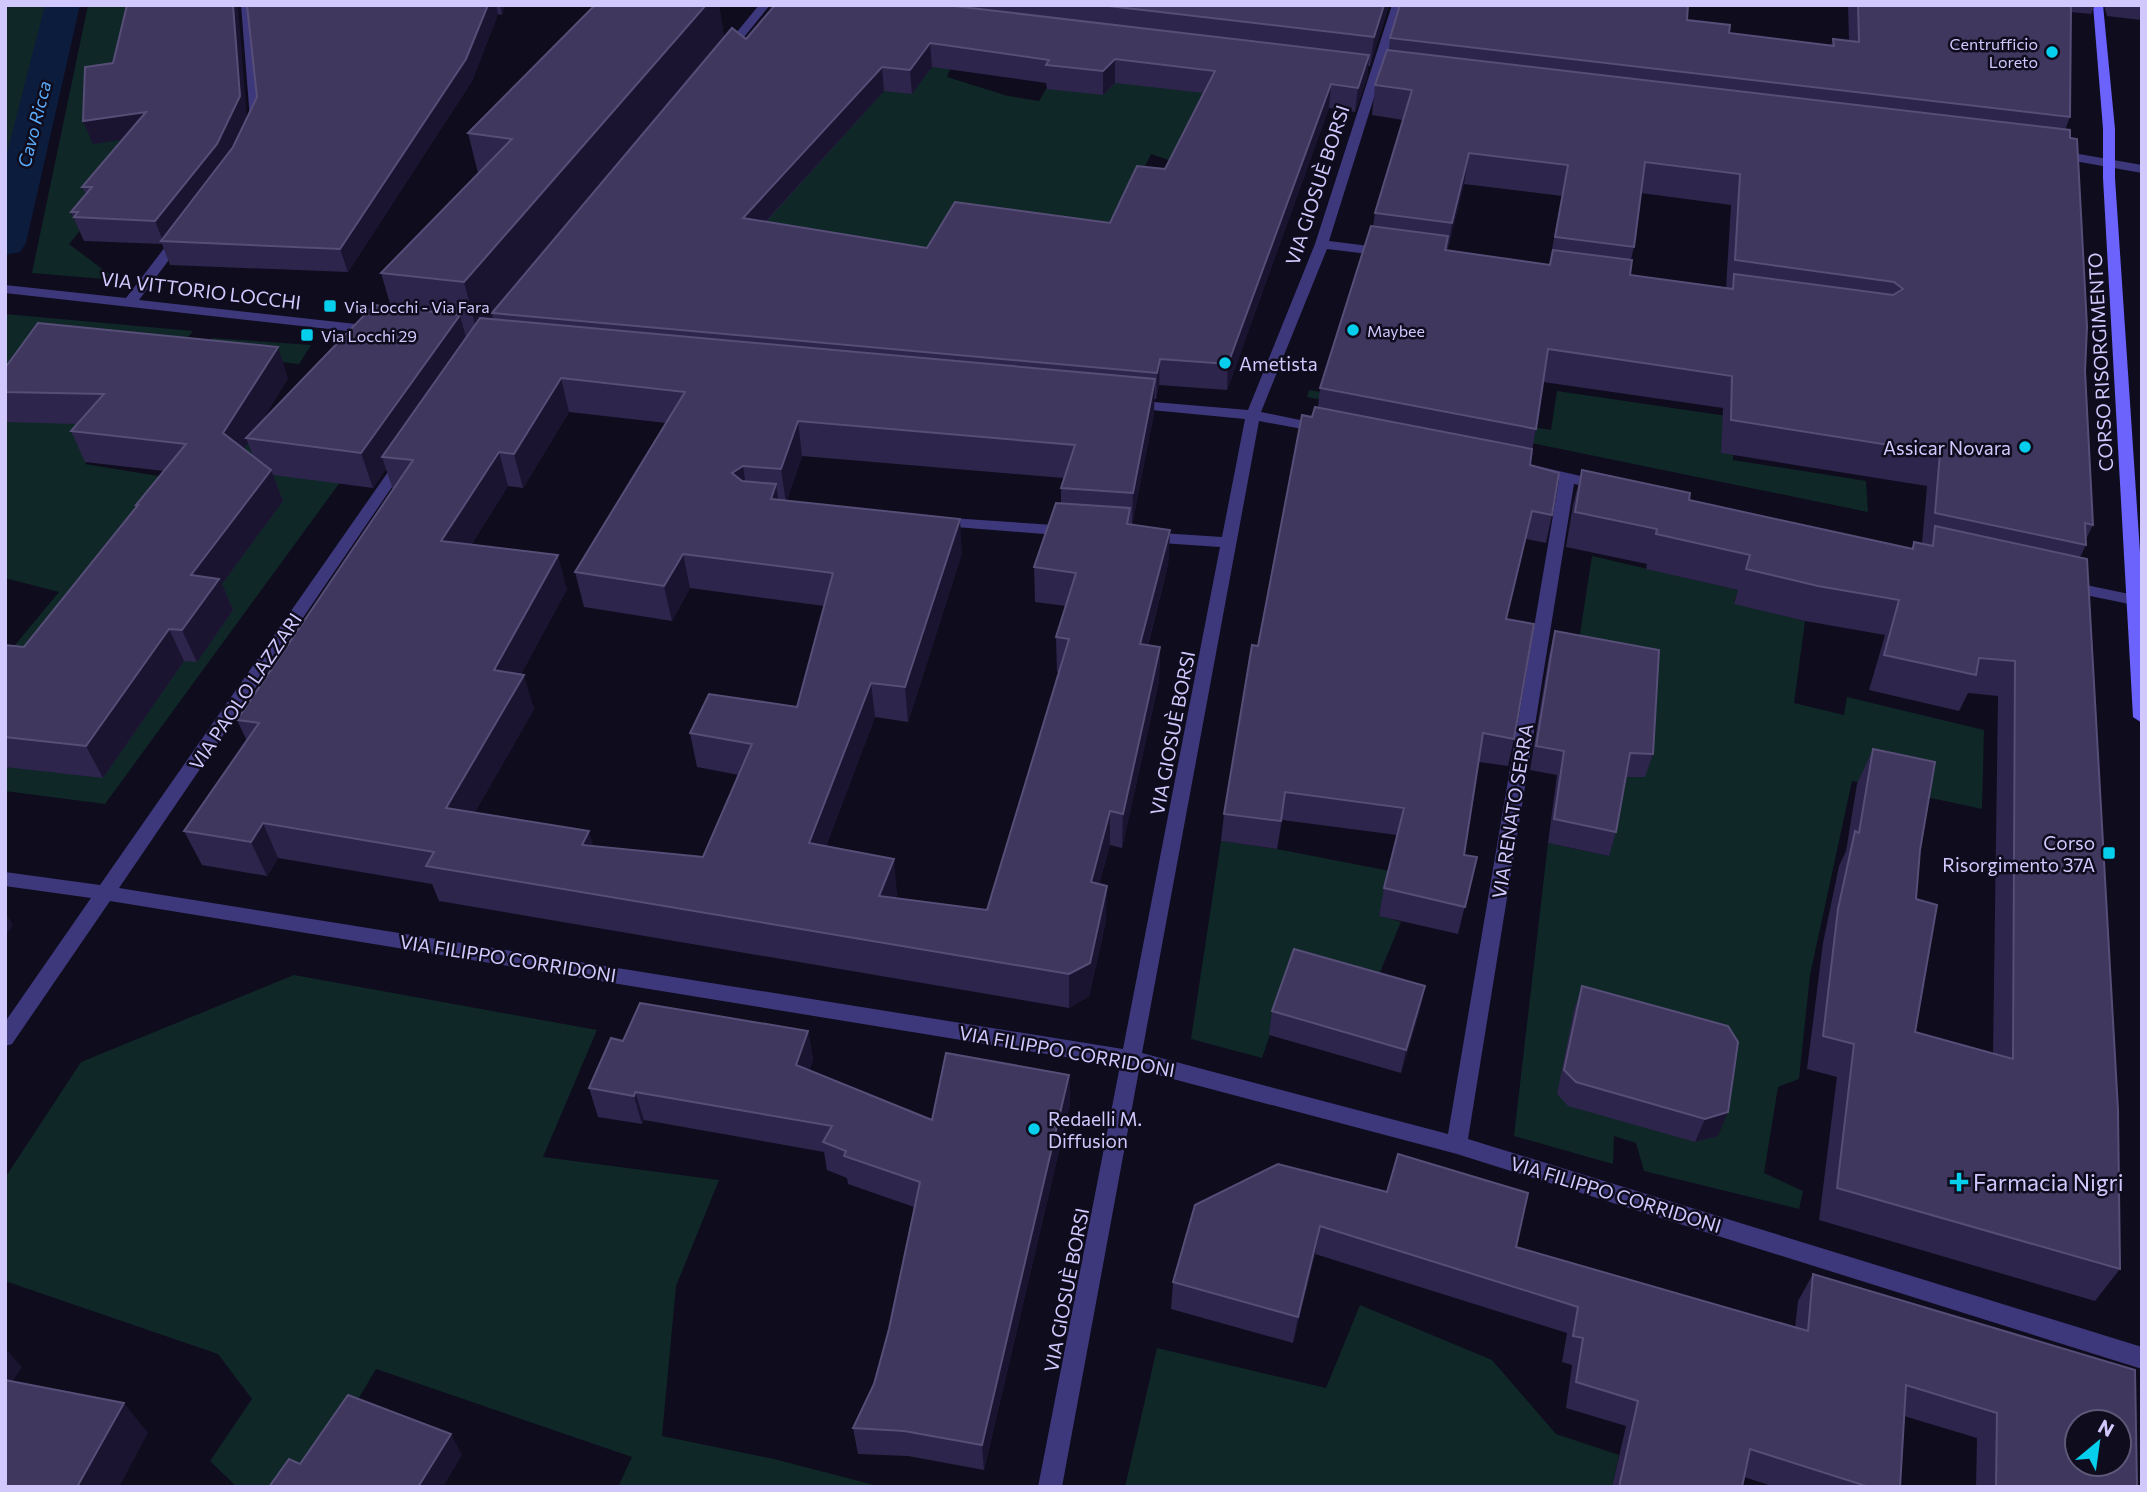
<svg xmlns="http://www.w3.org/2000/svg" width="2147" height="1492" viewBox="0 0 2147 1492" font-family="Commissioner,sans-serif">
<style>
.green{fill:#0f2727}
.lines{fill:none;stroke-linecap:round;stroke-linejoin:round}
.canal{fill:#0c1c3c;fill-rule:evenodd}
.street{fill:#3d387b;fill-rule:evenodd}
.secondary{fill:#6b63fb;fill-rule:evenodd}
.wall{fill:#2d254b;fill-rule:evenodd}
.shaded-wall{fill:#1a1430}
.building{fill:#3f375e;stroke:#564e77;stroke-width:2;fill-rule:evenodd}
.poi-dot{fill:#06cfed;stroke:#0f0c1d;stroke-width:2.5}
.labels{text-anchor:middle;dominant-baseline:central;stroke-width:5;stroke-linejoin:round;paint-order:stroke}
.far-poi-label{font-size:16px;fill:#d1c9fe;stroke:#0f0c1d;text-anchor:start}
.far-water-label{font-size:18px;font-style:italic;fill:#5aacfb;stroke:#0f0c1d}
.street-label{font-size:19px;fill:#d1c9fe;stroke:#0f0c1d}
.poi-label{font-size:19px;fill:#d1c9fe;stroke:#0f0c1d;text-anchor:start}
.near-poi-label{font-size:23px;fill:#d1c9fe;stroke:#0f0c1d;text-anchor:start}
</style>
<rect width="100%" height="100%" fill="#0f0c1d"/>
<!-- green -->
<g class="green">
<polygon points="5,5 47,5 5,168"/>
<polygon points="88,5 212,5 117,186 69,244 117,280 32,273"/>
<polygon points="814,53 953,61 947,77 1008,96 1039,101 1055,74 1234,92 1192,168 1151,154 1077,308 924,270 683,227"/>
<polygon points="5,314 193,331 85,464 195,482 246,422 341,481 105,804 5,791 5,657 59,592 5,578"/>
<polygon points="213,338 311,345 299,364 202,353"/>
<polygon points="1309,390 1551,430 1557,391 1734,417 1733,460 1866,481 1868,512 1307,397"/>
<polygon points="1592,556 1738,590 1734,603 1805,621 1794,703 1844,715 1847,697 1984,730 1982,809 1852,781 1810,975 1799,1079 1778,1087 1764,1173 1803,1191 1799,1209 1644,1171 1636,1143 1614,1136 1613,1164 1514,1136 1548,843 1609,856 1576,660"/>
<polygon points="1221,841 1277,849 1390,871 1379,915 1401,922 1370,996 1291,973 1262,1058 1191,1039"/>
<polygon points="294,975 597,1030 543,1157 719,1180 676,1286 662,1436 774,1459 882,1487 618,1487 632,1457 376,1369 306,1487 237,1487 210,1461 252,1399 218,1354 5,1281 5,1178 81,1062"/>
<polygon points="1360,1305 1492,1360 1556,1434 1619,1455 1612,1487 1125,1487 1157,1348 1326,1388"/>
</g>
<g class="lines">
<!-- canal -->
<polygon class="canal" points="45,5 80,5 26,243 20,252 5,255 5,161"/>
<!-- street -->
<g class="street">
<polygon points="241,5 251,5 262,119 256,129 252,130 246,126 250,119"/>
<polygon points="759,5 770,5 731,53 723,53 723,49"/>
<polygon points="1392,5 1403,5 1329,241 1385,248 1392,252 1385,256 1327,249 1261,412 1324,425 1331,429 1324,433 1259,421 1142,1053 1448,1134 1559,480 1532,474 1529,471 1537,466 1607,482 1610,485 1602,490 1574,484 1468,1139 2142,1347 2142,1369 1457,1154 1139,1070 1062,1487 1038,1487 1120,1066 110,901 12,1044 5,1046 5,1022 91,898 5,886 5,872 100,885 397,459 402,457 409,462 119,888 1123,1049 1220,547 1146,542 1138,537 1146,532 1222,537 1245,419 1130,408 1123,404 1130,400 1248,410 1315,244"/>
<polygon points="2056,150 2142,165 2142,173 2052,157 2052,151"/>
<polygon points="180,233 186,237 139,300 374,326 381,330 374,334 5,293 5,285 126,298 175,234"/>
<polygon points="936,517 1069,526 1077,531 1069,536 931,525 928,522"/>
<polygon points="2067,581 2134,595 2140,596 2142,601 2134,605 2061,590 2059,586 2061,582"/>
</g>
<!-- secondary -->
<polygon class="secondary" points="2093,5 2103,5 2115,129 2115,178 2142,582 2142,723 2133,717 2103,178 2103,129"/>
</g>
<!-- wall -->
<g class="wall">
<polygon points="247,5 504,5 502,15 498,14 472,81 348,272 170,265 162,244 84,241 71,212 86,194 82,187 123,139 93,144 113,63 247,118 257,97"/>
<path d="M 595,5 L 719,5 L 724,38 L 746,39 L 775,5 L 1389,5 L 1370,66 L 1368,66 L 1367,78 L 1355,112 L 1329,108 L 1227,390 L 1159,385 L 1156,399 L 1154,399 L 1154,413 L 1132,525 L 1170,530 L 1168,565 L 1148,645 L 1160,647 L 1159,681 L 1122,848 L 1110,845 L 1099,884 L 1106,921 L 1089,996 L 1069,1008 L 439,901 L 432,884 L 278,858 L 267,876 L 202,865 L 184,831 L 247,741 L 237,720 L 393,490 L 386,469 L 373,488 L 273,475 L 283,501 L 222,584 L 233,610 L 197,662 L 184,661 L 103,778 L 5,767 L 5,645 L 24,647 L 137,507 L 136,505 L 164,471 L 85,462 L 71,431 L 77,424 L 5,422 L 5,368 L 288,378 L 260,424 L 391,307 L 381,273 L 478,173 L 468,133 ZM 932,67 L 1046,83 L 1047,89 L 1103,95 L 1115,83 L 1204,93 L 1165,169 L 1110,223 L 927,248 L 766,222 L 884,91 L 912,94 ZM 569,412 L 666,423 L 575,572 L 584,607 L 672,621 L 690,588 L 824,606 L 797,707 L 690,733 L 697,767 L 739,775 L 703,857 L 593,846 L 475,812 L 534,709 L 521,674 L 567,589 L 471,545 L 508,486 L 523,488 ZM 248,443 L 253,456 L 244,449 ZM 802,456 L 1064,478 L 1061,488 L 1061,503 L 1034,567 L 1035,602 L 1066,606 L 1056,637 L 1057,672 L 1059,672 L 987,910 L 896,898 L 897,893 L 826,846 L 875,717 L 908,722 L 962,553 L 787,500 Z"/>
<path d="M 1848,5 L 2095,5 L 2091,14 L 2071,12 L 2070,117 L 2065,130 L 2070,138 L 2085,371 L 2093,525 L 2085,541 L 2086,545 L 2080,557 L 2120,1269 L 2095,1301 L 1819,1220 L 1837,1077 L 1807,1069 L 1823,943 L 1839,866 L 1846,851 L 1857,784 L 1873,749 L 1920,850 L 1916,899 L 1915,1032 L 1993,1053 L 1998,696 L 1968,693 L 1959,711 L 1869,690 L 1885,635 L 1805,621 L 1734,604 L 1738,590 L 1646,569 L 1647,564 L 1566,547 L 1573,505 L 1582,470 L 1689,500 L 1911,549 L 1914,542 L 1922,543 L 1927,486 L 1721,453 L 1723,408 L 1543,382 L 1530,465 L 1552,515 L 1546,543 L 1526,539 L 1506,619 L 1514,739 L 1508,766 L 1479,762 L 1464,855 L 1477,857 L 1458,934 L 1379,916 L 1384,888 L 1397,835 L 1282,820 L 1277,849 L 1221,841 L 1224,814 L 1258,646 L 1312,417 L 1318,407 L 1320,388 L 1373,226 L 1375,213 L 1403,120 L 1372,115 L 1375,85 L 1389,50 L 1390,38 L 1687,20 L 1729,33 L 1831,45 L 1833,39 L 1849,41 ZM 1464,184 L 1562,196 L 1549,265 L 1447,251 ZM 1641,193 L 1731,205 L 1726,288 L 1630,275 L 1631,260 L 1634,247 Z"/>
<polygon points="2104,5 2142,5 2142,30 2141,20 2107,16"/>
<polygon points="1555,631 1653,754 1645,777 1626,777 1616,832 1609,856 1548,843 1557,775 1530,770 1549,655"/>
<polygon points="1582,986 1728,1026 1718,1136 1695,1142 1568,1106 1557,1094 1574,1010"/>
<polygon points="1420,1010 1401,1073 1269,1035 1272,1011"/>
<polygon points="808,1031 813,1060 809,1071 932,1120 1069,1075 1070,1104 984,1470 908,1456 858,1454 853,1428 874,1384 889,1329 914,1207 848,1184 847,1178 827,1170 824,1152 644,1120 642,1124 598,1117 589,1088 623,1041"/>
<polygon points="1195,1205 1516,1247 1795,1328 1798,1301 1813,1274 2137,1487 1976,1487 1977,1438 1904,1416 1900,1487 1775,1487 1744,1477 1742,1487 1612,1487 1626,1426 1566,1408 1572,1365 1562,1362 1567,1333 1315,1254 1293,1343 1171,1309 1173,1282"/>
</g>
<!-- shaded-wall -->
<g class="shaded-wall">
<polygon points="233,5 238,5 247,119 225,167 163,241 155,221"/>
<polygon points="488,5 496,5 498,14 472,81 348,272 340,249"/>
<polygon points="500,5 504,5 502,15"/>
<polygon points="706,5 719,5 725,42 492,313 493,318 478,336 464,282"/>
<polygon points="1384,5 1389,5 1370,66 1374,37"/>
<polygon points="930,43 932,67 912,94 910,70"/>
<polygon points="1369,55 1367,78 1355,112 1358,88"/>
<polygon points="1115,59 1115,83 1103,95 1103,71"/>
<polygon points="882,67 884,91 746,243 743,218"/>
<polygon points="1331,84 1329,108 1227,390 1228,364"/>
<polygon points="146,112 155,135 93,144 83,121"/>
<polygon points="1469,153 1464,184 1447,254 1452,223"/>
<polygon points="460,315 469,349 382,457 386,469 373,488 361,453"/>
<polygon points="278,347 288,378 251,439 246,438 248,443 235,464 223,433"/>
<polygon points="1160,359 1159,385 1156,399 1157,373"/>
<polygon points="561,378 569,412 523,488 514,454"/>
<polygon points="1155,379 1154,413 1132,527 1133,493"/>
<polygon points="798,421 802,456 786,503 781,469"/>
<polygon points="499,452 508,486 452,576 441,541"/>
<polygon points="743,466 748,500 732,473"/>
<polygon points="271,470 283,501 222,584 233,610 197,662 182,630 191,575"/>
<polygon points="776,484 781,518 771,499"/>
<polygon points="960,519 962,553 908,722 905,687"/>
<polygon points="1170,530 1168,565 1139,678 1140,644"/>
<polygon points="683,554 690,588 672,621 664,586"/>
<polygon points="558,555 567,589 504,705 494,670"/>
<polygon points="169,629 184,661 103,778 86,746"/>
<polygon points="1160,647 1159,681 1122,848 1123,814"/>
<polygon points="524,675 534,709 458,842 446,808"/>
<polygon points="871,683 875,717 814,877 809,843"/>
<polygon points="1110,811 1110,845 1090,916 1091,882"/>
<polygon points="263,823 278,858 267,876 251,842"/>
<polygon points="589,831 599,866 582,845"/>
<polygon points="894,859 897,893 883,930 879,896"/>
<polygon points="1107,886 1106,921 1089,996 1069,1008 1069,974"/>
<polygon points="5,912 13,925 5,936"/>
<polygon points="1425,986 1420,1010 1401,1073 1406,1050"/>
<polygon points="808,1031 813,1060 801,1094 796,1065"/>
<polygon points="1069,1075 1070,1104 984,1470 982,1445"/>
<polygon points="635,1092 644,1120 642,1124 634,1096"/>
<polygon points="1728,1112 1718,1136 1695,1142 1705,1119"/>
<polygon points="1320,1226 1315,1254 1293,1343 1298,1317"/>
<polygon points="5,1348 22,1367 5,1393"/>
<polygon points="124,1403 148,1433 119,1487 77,1487"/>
<polygon points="451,1434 462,1455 443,1487 418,1487"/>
</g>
<!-- building -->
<g class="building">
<polygon points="127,5 233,5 240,96 217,144 155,221 74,217 78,212 71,212 92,187 82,187 146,112 83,121 85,67 113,63"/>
<polygon points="247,5 488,5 466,59 340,249 161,241 233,147 257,97"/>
<polygon points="595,5 706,5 464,282 381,273 512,139 468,133"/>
<path d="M 775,5 L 945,5 L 1369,55 L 1358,88 L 1331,84 L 1228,364 L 1160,359 L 1157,373 L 492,313 L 732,28 L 746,39 ZM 930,43 L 1049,60 L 1046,65 L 1103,71 L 1115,59 L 1215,71 L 1165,169 L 1137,166 L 1110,223 L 955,202 L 927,248 L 743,218 L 882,67 L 910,70 Z"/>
<polygon points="1100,5 1384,5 1374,37"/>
<polygon points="1400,5 1688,5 1687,20 1730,25 1729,33 1834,46 1833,39 1859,42 1858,5 2071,5 2070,117 1390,38"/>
<polygon points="1387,50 2070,130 2070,138 2077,139 2087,327 2085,371 2093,525 2085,523 2086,545 1935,513 1940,453 1731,420 1732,376 1548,349 1536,429 1320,388 1371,226 1448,236 1445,250 1550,265 1553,250 1632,260 1630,275 1733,289 1734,274 1893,295 1903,289 1894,282 1735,260 1740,174 1645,162 1634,247 1555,237 1568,165 1469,153 1452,223 1375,213 1412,90 1375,85"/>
<polygon points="374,305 460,315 361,453 246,438"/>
<path d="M 480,318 L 1155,379 L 1133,493 L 1061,488 L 1075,445 L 798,421 L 781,469 L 743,466 L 732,473 L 742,481 L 776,484 L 771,499 L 960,519 L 905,687 L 871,683 L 809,843 L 894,859 L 879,896 L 987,910 L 1069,639 L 1056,637 L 1076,573 L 1034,567 L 1056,503 L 1130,508 L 1127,524 L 1170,530 L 1140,644 L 1160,647 L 1123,814 L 1110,811 L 1091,882 L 1107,886 L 1090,963 L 1069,974 L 426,866 L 434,852 L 263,823 L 251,842 L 184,831 L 259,723 L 237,720 L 413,460 L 382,457 ZM 561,378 L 685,392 L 575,572 L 664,586 L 683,554 L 833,573 L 797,707 L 709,694 L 690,733 L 752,744 L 703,857 L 582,845 L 589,831 L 446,808 L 524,675 L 494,670 L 558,555 L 441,541 L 499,452 L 514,454 Z"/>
<polygon points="38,323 278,347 223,433 271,470 191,575 219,579 182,630 169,629 86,746 5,737 5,645 24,647 138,505 136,505 186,444 71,431 104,394 5,392 5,368"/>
<polygon points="1315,407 1532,449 1530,465 1559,473 1552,515 1532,511 1506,619 1534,624 1514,739 1483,733 1464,855 1477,857 1465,907 1384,888 1404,808 1285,792 1281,821 1224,814 1252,645 1258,646 1302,415 1312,417"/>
<polygon points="1582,470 1690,493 1689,500 1913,549 1914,542 1933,546 1935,526 2087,559 2118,1110 2120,1269 1837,1188 1854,1044 1823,1036 1838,909 1855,831 1859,833 1873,749 1935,762 1920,850 1916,899 1937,905 1915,1032 2013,1059 2015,661 1979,658 1976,675 1884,655 1899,600 1818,586 1746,569 1750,555 1656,534 1657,529 1575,512"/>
<polygon points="1555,631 1659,650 1653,754 1630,753 1616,832 1554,819 1564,751 1536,746"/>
<polygon points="1294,949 1425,986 1406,1050 1272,1011"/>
<polygon points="1582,986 1728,1026 1738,1042 1728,1112 1705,1119 1576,1082 1564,1070"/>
<polygon points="640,1003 808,1031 796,1065 932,1120 946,1053 1069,1075 982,1445 904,1431 853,1428 874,1384 889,1329 920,1182 844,1156 846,1151 823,1142 832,1126 635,1092 634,1096 589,1088 611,1038 623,1041"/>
<path d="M 1398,1154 L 1528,1193 L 1516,1247 L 1808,1331 L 1813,1274 L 2135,1370 L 2137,1487 L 1996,1487 L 1997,1413 L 1906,1385 L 1900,1487 L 1869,1487 L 1750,1449 L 1742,1487 L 1619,1487 L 1638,1401 L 1576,1382 L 1583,1338 L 1573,1336 L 1578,1307 L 1320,1226 L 1298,1317 L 1173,1282 L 1195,1205 L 1278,1164 L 1387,1192 ZM 2077,1422 L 2119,1422 L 2119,1464 L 2077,1464 Z"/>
<polygon points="5,1380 124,1403 77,1487 5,1487"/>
<polygon points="348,1395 451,1434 418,1487 269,1487 289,1459 300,1464"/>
</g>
<!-- markers -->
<g class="poi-dot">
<circle cx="2052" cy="52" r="7"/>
<rect x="323" y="299" width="14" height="14" rx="3.5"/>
<circle cx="1353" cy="330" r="7"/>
<rect x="300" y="328" width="14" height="14" rx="3.5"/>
<circle cx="1225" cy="363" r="7"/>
<circle cx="2025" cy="447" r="7"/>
<rect x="2102" y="846" width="14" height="14" rx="3.5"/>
<circle cx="1034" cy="1129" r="7"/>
<path d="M1955.5 1171.5h7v7h7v7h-7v7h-7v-7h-7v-7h7z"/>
</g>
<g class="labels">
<!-- far-poi labels -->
<g class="far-poi-label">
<text x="2038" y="43" text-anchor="end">Centrufficio<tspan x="2038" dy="18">Loreto</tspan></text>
<text x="344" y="306">Via Locchi - Via Fara</text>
<text x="1367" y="330">Maybee</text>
<text x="321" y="335">Via Locchi 29</text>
</g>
<!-- far-water labels -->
<g class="far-water-label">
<text transform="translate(34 124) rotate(-76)">Cavo Ricca</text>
</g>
<!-- street labels -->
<g class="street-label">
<text transform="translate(1317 185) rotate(-72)">VIA GIOSUÈ BORSI</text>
<text transform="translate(201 290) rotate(7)">VIA VITTORIO LOCCHI</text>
<text transform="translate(2100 362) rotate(-93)">CORSO RISORGIMENTO</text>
<text transform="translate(245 691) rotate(-56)">VIA PAOLO LAZZARI</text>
<text transform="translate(1172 733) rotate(-79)">VIA GIOSUÈ BORSI</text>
<text transform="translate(1512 811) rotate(-81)">VIA RENATO SERRA</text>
<text transform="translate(508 958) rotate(9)">VIA FILIPPO CORRIDONI</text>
<text transform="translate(1067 1051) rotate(10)">VIA FILIPPO CORRIDONI</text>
<text transform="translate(1616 1194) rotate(17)">VIA FILIPPO CORRIDONI</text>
<text transform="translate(1066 1290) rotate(-79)">VIA GIOSUÈ BORSI</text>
</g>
<!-- poi labels -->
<g class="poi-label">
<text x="1239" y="363">Ametista</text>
<text x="2011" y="447" text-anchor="end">Assicar Novara</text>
<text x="2095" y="842" text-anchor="end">Corso<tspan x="2095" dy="22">Risorgimento 37A</tspan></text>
<text x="1048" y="1118">Redaelli M.<tspan x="1048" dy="22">Diffusion</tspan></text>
</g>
<!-- near-poi labels -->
<g class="near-poi-label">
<text x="1973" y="1182">Farmacia Nigri</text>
</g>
</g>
<!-- border -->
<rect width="2147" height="1492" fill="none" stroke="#d1c9fe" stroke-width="14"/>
<!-- north arrow -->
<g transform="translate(2098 1443) rotate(29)"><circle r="33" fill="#0f0c1d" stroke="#5d5877" stroke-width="2"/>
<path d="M0-5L12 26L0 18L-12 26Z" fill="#06cfed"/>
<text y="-10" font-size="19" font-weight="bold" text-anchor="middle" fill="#d1c9fe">N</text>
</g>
</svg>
